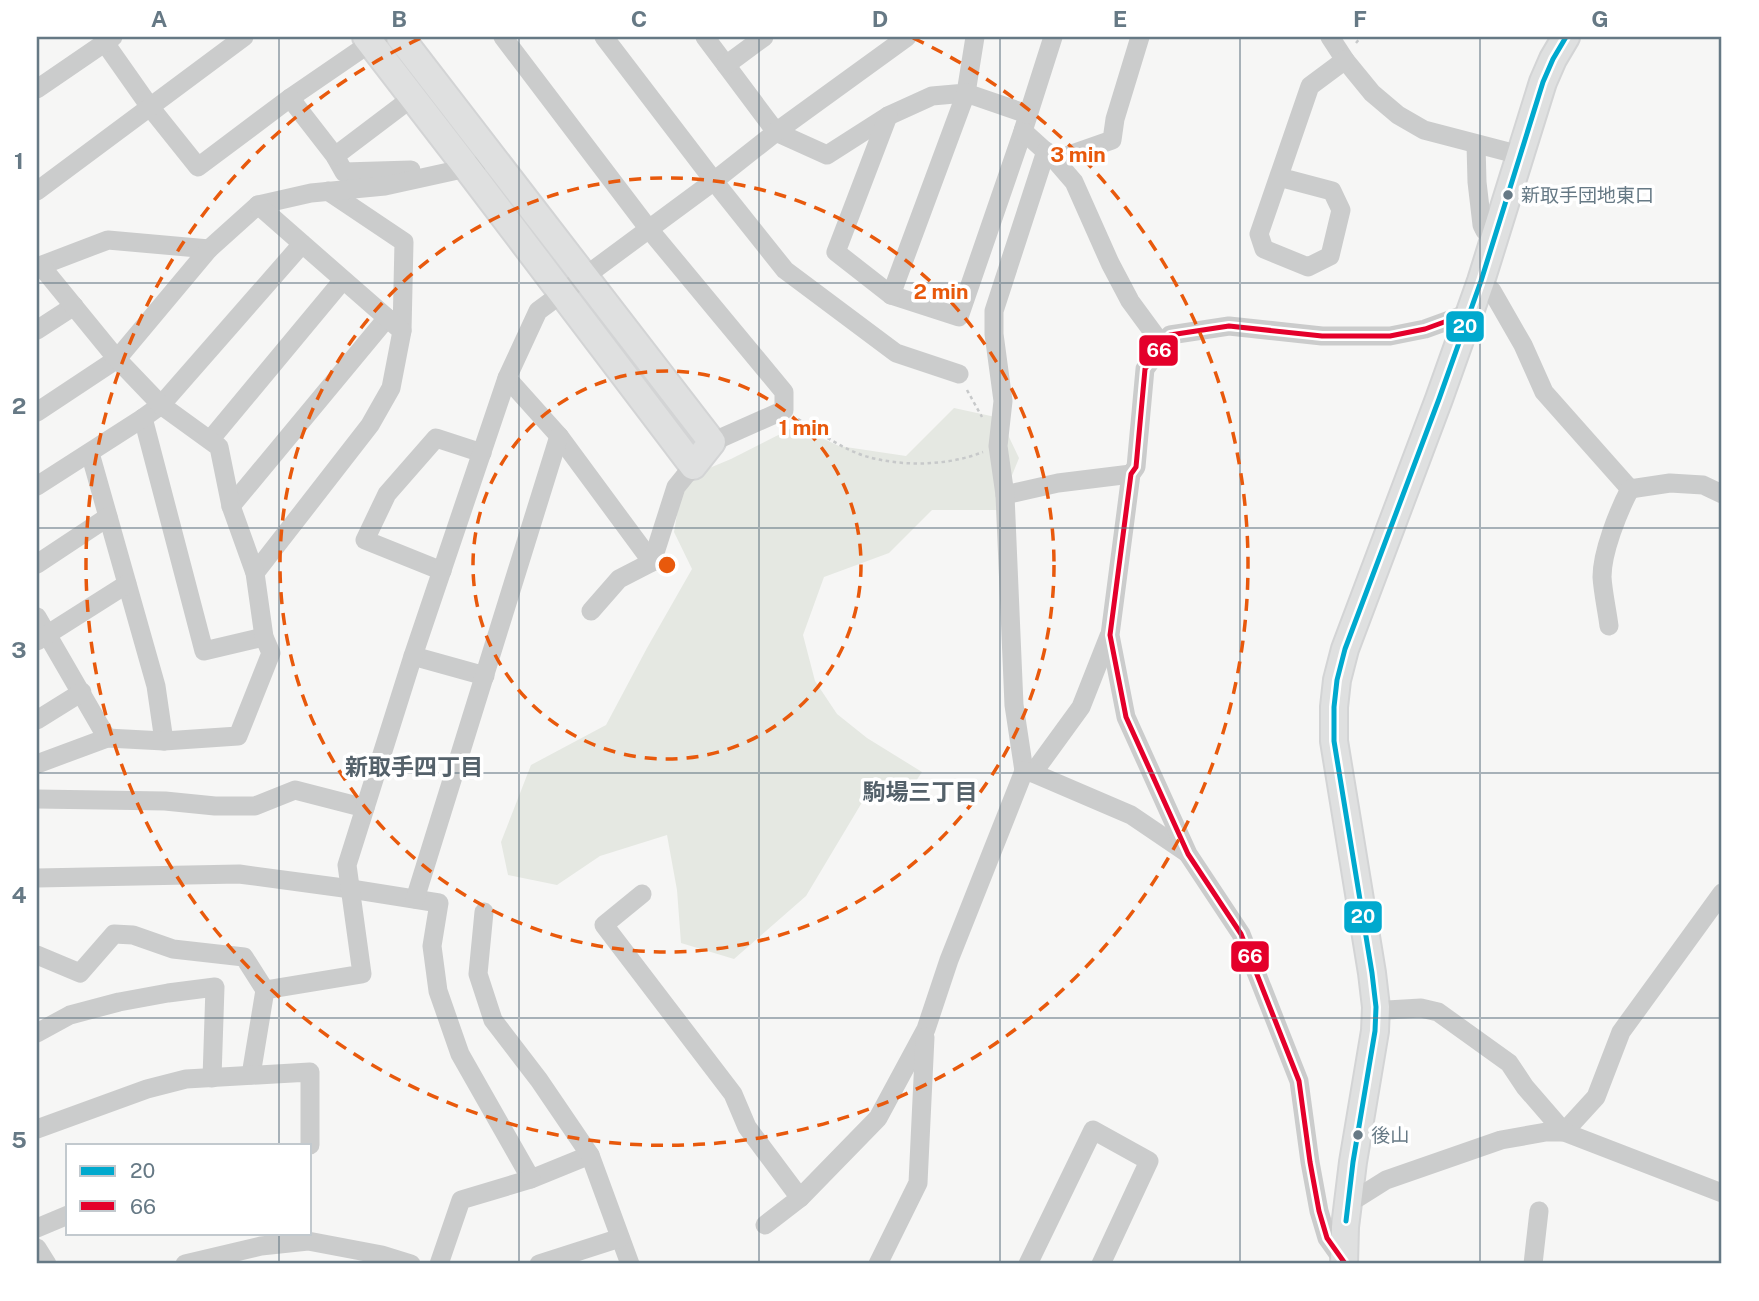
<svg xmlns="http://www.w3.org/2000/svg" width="1759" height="1301" viewBox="0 0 1759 1301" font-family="'Public Sans','Noto Sans JP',sans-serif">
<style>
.green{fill:#e5e8e2}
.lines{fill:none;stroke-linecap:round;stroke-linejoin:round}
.secondary-casing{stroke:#d3d4d5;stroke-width:30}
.path{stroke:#c7c9ca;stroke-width:2.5;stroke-dasharray:3.5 3.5;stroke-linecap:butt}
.street{stroke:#cbcccc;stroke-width:19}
.secondary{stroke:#dfe0e0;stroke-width:26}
.bus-1-casing{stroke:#fff;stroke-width:10}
.bus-2-casing{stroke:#fff;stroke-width:10}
.bus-1{stroke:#00a9ce;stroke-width:5}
.bus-2{stroke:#e4002b;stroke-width:5}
.grid{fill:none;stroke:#667985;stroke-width:2;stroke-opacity:0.55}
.ring{fill:none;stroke:#e8590c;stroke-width:3.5;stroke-dasharray:12 9}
.bus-dot{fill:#667985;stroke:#fff;stroke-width:2.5}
.labels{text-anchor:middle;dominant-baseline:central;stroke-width:7;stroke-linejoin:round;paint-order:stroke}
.bus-label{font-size:19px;fill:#667985;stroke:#fff;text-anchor:start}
.neighbourhood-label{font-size:23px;font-weight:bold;fill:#54616a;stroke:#fff}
.centre{fill:#e8590c;stroke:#fff;stroke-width:3.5}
.ring-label{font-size:21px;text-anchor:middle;font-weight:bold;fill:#e8590c;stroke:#fff;stroke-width:7;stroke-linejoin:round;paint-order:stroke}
.line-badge{stroke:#fff;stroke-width:2.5}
.badge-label{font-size:19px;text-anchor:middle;font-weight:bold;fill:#fff}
.neatline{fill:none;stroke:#667985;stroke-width:2.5}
.grid-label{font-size:23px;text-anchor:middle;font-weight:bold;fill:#667985}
</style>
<rect width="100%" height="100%" fill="#f6f6f5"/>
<!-- green -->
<polygon class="green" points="954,408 1000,418 1019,458 998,510 932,510 889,553 824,577 803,635 815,681 837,714 867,738 922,772 906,796 867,794 806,896 734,959 681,943 677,890 667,835 600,856 557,885 508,875 501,842 531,765 606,725 647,648 692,569 674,532 683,479 731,459 796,426 839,446 906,456"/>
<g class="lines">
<defs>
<g id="secondary">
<polyline points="366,37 467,168 693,466 712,442 400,37"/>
<polyline points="1344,1264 1345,1227 1353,1162 1375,1031 1376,1007 1372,973 1334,741 1334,707 1337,680 1345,649 1439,399 1481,281 1543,82 1553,59 1566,37"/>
</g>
</defs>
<!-- secondary casing -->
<use href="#secondary" class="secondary-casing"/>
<!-- path -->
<g class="path">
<polyline points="1356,43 1361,37"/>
<polyline points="967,390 982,417"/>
<path d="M 798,419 C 819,432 840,448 865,456 C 901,467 948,466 983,452"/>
</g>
<!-- street -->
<g class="street">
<polyline points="503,37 648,228 784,392 784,410 712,442"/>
<polyline points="604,37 714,181 785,270 896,353 959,374"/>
<polyline points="705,37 776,132 827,155 888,116 932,96 966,93 975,37"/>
<polyline points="1330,37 1345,60 1372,93 1398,115 1424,130 1520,155"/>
<polyline points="105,43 150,107 198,167 290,98 379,37"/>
<polyline points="726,65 764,37"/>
<polyline points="37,89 113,37"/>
<polyline points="290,98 335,156 344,172 411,170"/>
<polyline points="888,116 836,252 891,295 959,317 1023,131 1053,37"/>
<polyline points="1023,131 1055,160 1112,140 1115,119 1140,37"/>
<polyline points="1476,144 1477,182 1482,225 1485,231 1495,237"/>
<polyline points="335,156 413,97"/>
<polyline points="1055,160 1074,182 1110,263 1130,301 1163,346"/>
<polyline points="1279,177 1332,191 1341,210 1330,256 1308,267 1264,249 1259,234 1310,86 1345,60"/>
<polyline points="37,191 244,37"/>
<polyline points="328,191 404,242 402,331"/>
<polyline points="37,267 108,240 209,249"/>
<polyline points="1481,281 1492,291 1523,345 1544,392 1630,489 1670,483 1703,485 1722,494"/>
<polyline points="891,295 966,93 1027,114"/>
<polyline points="37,330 74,306"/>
<polyline points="507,378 559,436 652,562 619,579 591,611"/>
<polyline points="37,412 117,359 209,249 258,205 311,193 385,186 476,166"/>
<polyline points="143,418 204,651 264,637"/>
<polyline points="210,440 343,280"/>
<polyline points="90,453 156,686 164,741"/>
<polyline points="37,486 143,418 161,405 302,244"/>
<polyline points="1005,495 1058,483 1131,474"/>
<polyline points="231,506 387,318"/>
<polyline points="652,562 676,487 693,466"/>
<polyline points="37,564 108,517"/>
<polyline points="442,571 365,540 387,494 436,438 482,453"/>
<polyline points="255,573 370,425 391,388 402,331 258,205"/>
<polyline points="37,617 107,738"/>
<path d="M 1609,626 C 1607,610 1603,593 1602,577 C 1602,552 1618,512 1630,489"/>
<polyline points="37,641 127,584"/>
<polyline points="413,656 485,676"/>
<polyline points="37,720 82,692"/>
<polyline points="37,764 107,738 164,741 238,736 271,653 264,637 255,573 231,506 219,447 161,405 117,359 41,266"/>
<polyline points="1024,771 1014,705 1005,495 998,446 1003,401 994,334 994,311 1046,151"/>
<polyline points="1033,773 1081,707 1109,636"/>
<polyline points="37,799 165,801 215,806 255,806 295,790 365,808"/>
<polyline points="37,878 239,874 351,889 439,903 432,946 438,991 460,1054 531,1179 590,1155"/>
<polyline points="642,894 604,925 733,1094 747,1127 800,1198"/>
<polyline points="415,899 559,436"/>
<polyline points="484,912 478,974 493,1020 539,1080 590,1155 630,1264"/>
<polyline points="37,955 80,973 114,934 133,935 173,949 244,957 265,990 251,1075"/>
<polyline points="265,990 362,974 347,865 413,656 507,378 538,311 714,181 776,132 907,37"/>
<polyline points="1376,1007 1387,1010 1421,1008 1438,1012 1509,1063 1525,1087 1564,1132 1596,1097 1621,1032 1722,893"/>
<polyline points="37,1033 70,1015 119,1002 168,993 215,987 212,1078"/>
<polyline points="37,1129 147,1089 186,1079 310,1072 310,1145"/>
<polyline points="1348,1201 1359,1197 1386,1180 1501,1140 1546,1132 1564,1132 1722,1193"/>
<polyline points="765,1225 800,1198 878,1118 926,1029 949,960 1024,771 1033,773 1131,815 1187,853"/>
<polyline points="37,1228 68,1215"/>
<polyline points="37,1248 47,1264"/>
<polyline points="1344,1262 1327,1238 1319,1211 1310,1162 1299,1081 1241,934 1188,854 1126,717 1110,635 1131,474 1136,467 1145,369 1170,335 1229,326 1322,336 1390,336 1425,329 1469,313"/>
<polyline points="185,1264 261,1246 308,1241 382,1255 411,1264"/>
<polyline points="439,1264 461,1200 531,1179"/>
<polyline points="539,1264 620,1238"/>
<polyline points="878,1264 918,1183 925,1037"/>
<polyline points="1028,1264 1093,1130 1149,1161 1101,1264"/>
<polyline points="1533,1264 1539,1211"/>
</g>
<!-- secondary -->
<use href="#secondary" class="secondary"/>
<defs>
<polyline id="bus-1" points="1346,1221 1353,1162 1375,1031 1376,1007 1372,973 1334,741 1334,707 1337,680 1345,649 1439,399 1481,281 1543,82 1553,59 1566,37"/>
<polyline id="bus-2" points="1344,1262 1327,1238 1319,1211 1310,1162 1299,1081 1241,934 1188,854 1126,717 1110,635 1131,474 1136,467 1145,369 1170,335 1229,326 1322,336 1390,336 1425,329 1469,313"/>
</defs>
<!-- bus-1 casing -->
<use href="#bus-1" class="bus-1-casing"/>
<!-- bus-2 casing -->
<use href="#bus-2" class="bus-2-casing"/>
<!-- bus-1 -->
<use href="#bus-1" class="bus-1"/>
<!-- bus-2 -->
<use href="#bus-2" class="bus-2"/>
</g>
<!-- grid -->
<path class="grid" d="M 279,37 L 279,1145M 519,37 L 519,1264M 759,37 L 759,1264M 1000,37 L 1000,1264M 1240,37 L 1240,1264M 1480,37 L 1480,1264M 37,283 L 1722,283M 37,528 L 1722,528M 37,773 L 1722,773M 37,1018 L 1722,1018M 279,1233 L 279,1264"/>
<!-- distance rings -->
<g class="ring">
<circle cx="667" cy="565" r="194"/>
<circle cx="667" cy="565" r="387"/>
<path d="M913 38A581 581 0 1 1 421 38"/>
</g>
<!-- markers -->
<g class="bus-dot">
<circle cx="1508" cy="195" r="6"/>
<circle cx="1358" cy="1135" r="6"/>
</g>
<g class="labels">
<!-- bus labels -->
<g class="bus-label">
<text x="1521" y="195">新取手団地東口</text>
<text x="1371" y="1135">後山</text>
</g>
<!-- neighbourhood labels -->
<g class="neighbourhood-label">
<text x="414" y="766">新取手四丁目</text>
<text x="920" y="791">駒場三丁目</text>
</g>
</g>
<circle cx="667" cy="565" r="10" class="centre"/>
<g class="ring-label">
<text x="1078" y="162">3 min</text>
<text x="941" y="299">2 min</text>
<text x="804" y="435">1 min</text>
</g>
<g class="line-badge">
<rect x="1445" y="310" width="40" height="33" rx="7" fill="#00a9ce"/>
<rect x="1138" y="334" width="41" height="33" rx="7" fill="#e4002b"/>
<rect x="1343" y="900" width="40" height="34" rx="7" fill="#00a9ce"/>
<rect x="1230" y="940" width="40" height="33" rx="7" fill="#e4002b"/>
</g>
<g class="badge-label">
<text x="1465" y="333">20</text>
<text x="1159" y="357">66</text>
<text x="1363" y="923">20</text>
<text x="1250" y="963">66</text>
</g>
<!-- border -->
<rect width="1759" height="1301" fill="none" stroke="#ffffff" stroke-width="77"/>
<!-- legend -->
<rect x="66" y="1144" width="245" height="91" fill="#ffffff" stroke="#c2c9ce" stroke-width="2"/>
<rect x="80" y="1166" width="35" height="10" fill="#00a9ce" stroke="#c2c9ce" stroke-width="2"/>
<text x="130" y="1178" font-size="21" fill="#667985">20</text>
<rect x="80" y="1201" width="35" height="10" fill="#e4002b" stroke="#c2c9ce" stroke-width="2"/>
<text x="130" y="1214" font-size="21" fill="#667985">66</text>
<rect x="38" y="38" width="1682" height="1224" class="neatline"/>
<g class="grid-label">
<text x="159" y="27">A</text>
<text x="399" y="27">B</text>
<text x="639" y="27">C</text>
<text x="880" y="27">D</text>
<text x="1120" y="27">E</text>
<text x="1360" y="27">F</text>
<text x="1600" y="27">G</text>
<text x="19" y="169">1</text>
<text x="19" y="414">2</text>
<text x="19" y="658">3</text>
<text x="19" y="903">4</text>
<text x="19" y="1148">5</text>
</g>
</svg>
